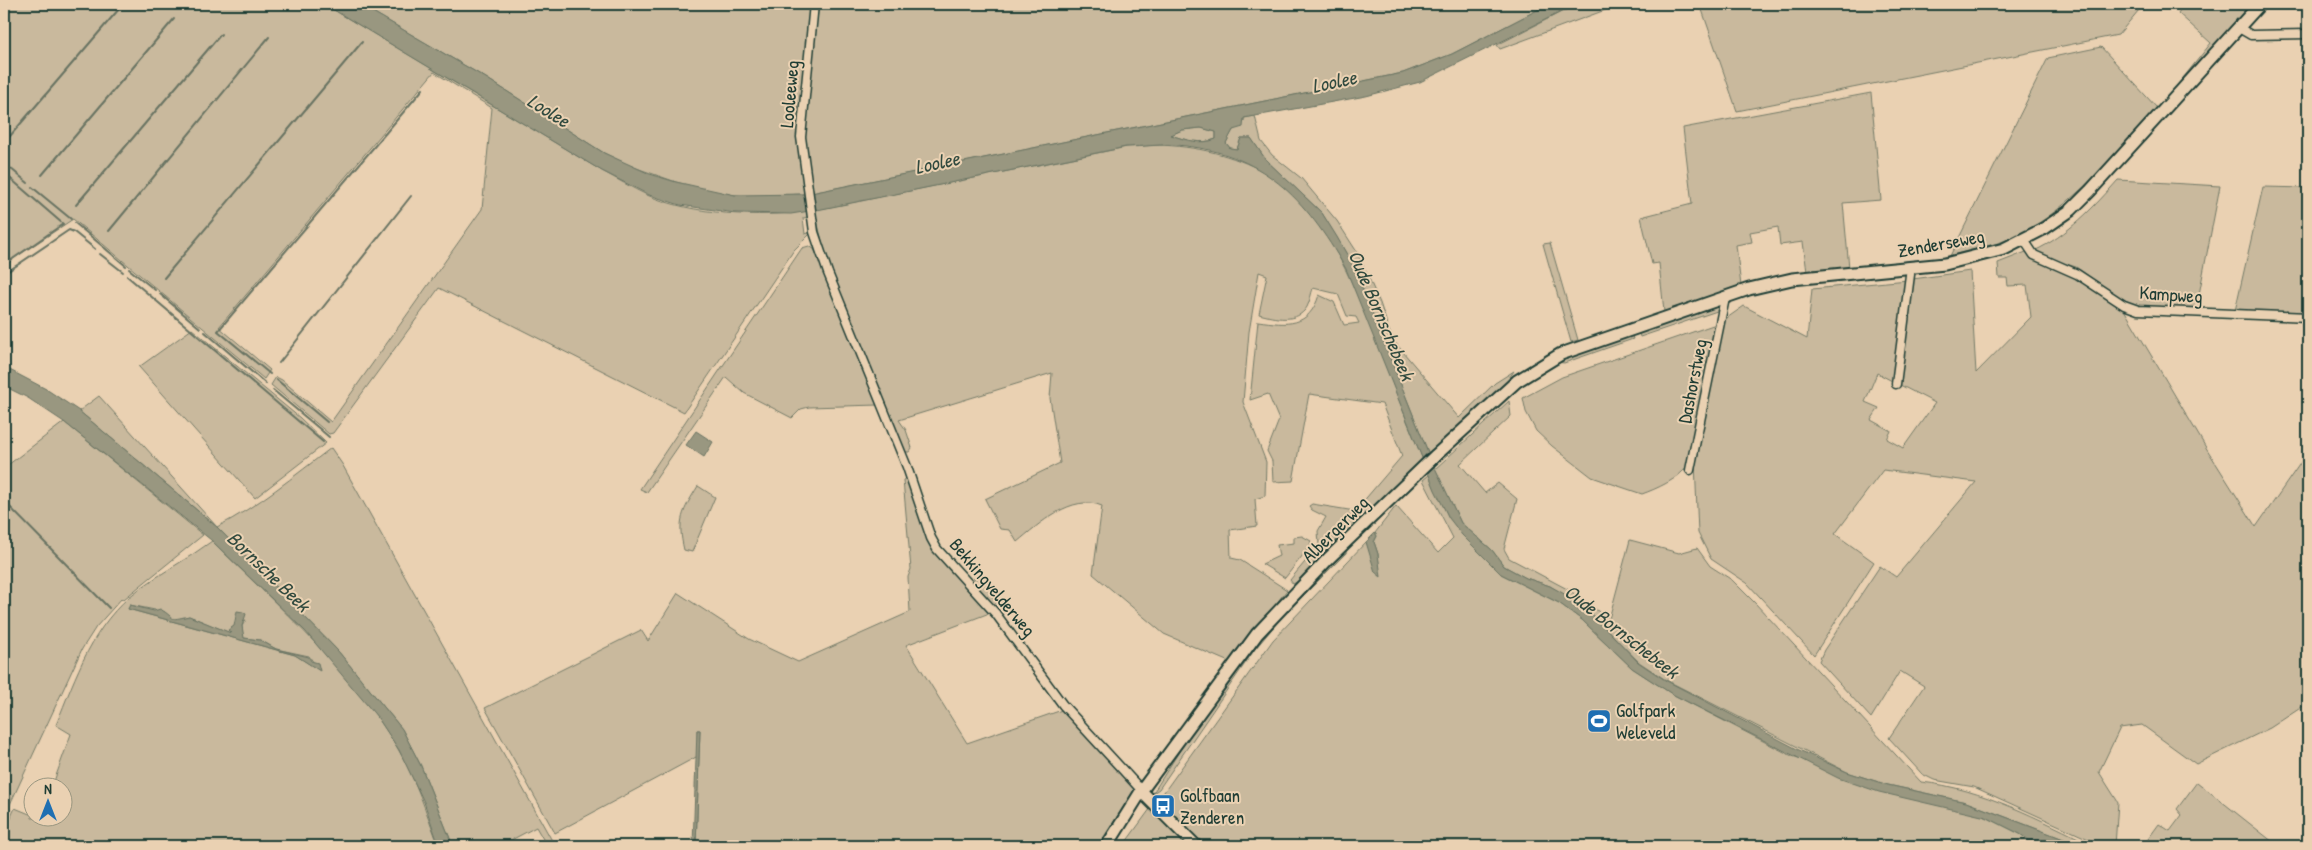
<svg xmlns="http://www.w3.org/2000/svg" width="2312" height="850" viewBox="0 0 2312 850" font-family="'Patrick Hand',sans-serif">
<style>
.green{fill:#c9b99d;stroke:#747b68;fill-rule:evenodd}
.water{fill:#999780;stroke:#687362;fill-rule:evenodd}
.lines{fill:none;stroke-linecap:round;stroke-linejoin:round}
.stream{stroke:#687362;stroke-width:2}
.street-casing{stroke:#1f3d34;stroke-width:11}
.secondary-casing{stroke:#1f3d34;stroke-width:15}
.street{stroke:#ead1b2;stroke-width:8}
.secondary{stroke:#ead1b2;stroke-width:11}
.labels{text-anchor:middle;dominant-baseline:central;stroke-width:4;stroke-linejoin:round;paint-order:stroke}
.street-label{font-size:19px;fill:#1f3d34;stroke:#ead1b2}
.poi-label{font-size:19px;fill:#1f3d34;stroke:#ead1b2;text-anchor:start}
.water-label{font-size:20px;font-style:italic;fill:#314a3f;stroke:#ead1b2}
</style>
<rect width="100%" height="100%" fill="#ead1b2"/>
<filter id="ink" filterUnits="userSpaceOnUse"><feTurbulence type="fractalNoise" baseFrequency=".02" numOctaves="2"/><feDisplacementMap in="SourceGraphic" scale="10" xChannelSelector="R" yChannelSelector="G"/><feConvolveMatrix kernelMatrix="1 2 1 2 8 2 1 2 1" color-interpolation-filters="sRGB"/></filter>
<g filter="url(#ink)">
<!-- green -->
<g class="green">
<path d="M 4,4 L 324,4 L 602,171 C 617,179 632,188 647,195 C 692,215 760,218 808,211 L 809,217 L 803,218 L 805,234 L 812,232 L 794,250 L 684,412 L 439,288 L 333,433 L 329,434 L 271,385 L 276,377 L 282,380 L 331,422 L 482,209 L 492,108 L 434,72 L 219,327 L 270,370 L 264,379 L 73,219 L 4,265 Z"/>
<polygon points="359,4 811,4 798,138 805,194 746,196 718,193 676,182 628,165 604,153 486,78"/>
<polygon points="819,4 1549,4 1452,54 1403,73 812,193 807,172 803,127"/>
<polygon points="1577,4 1606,4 1608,9 1500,49 1497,45"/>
<polygon points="1700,4 2144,4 2118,35 1737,111"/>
<path d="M 2184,4 L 2251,4 C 2243,12 2239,20 2232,30 C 2222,45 2194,72 2179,83 L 2211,43 L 2178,13 Z"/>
<path d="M 2101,47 L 2157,108 C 2118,152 2070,210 2016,236 C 1995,246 1972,249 1950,256 L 2048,58 Z"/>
<polygon points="1871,93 1881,200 1843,203 1849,268 1807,272 1803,242 1780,245 1778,227 1750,232 1752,242 1736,245 1741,286 1664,312 1659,263 1652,264 1641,217 1692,204 1683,128"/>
<polygon points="1255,116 1261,141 1272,155 1301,178 1337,221 1357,252 1380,303 1392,339 1459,418 1495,383 1514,371 1505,384 1430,457 1353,265 1322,213 1266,160 1251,138 1241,138 1237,149 1230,148 1226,143 1233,130 1244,122 1244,118"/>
<path d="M 1201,128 L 1216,132 L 1216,139 C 1201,145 1185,140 1171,135 L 1182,130 Z"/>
<path d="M 1157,145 C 1195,146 1232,154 1266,173 C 1330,209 1365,312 1390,377 C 1401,406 1412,434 1424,462 L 1304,578 L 1293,584 L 1290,580 L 1319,545 L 1318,531 L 1326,517 L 1312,510 L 1309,506 L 1312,504 L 1355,511 L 1402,456 L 1382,404 L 1309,394 L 1293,481 L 1273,482 L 1272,461 L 1267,451 L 1279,420 L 1268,394 L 1250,400 L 1258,321 C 1287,325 1309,328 1319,295 L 1334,302 L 1344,325 L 1359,323 L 1356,317 L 1347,316 L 1338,294 L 1313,288 C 1311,294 1310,301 1307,307 C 1297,324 1274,318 1259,314 L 1267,275 L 1259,272 L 1249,332 L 1243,402 L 1266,462 L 1265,496 L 1255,499 L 1257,526 L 1230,530 L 1231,558 L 1240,560 L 1287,590 L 1229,662 L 1164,634 L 1093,574 L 1102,506 C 1072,493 1039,524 1017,542 L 1010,530 L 1000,529 L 985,499 L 1060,463 L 1050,398 L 1052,373 L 899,420 L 906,430 L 912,448 L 909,452 L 904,452 C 872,373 831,294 815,210 L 1127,147 Z"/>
<path d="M 2118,180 L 2220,186 L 2196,310 L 2139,307 L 2117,296 L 2076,267 L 2040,256 L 2034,251 C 2067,236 2095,206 2118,180 Z"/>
<polygon points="2263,187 2308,188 2308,313 2235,311"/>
<polygon points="1550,243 1578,340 1571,342 1543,244"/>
<polygon points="809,246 814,249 819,260 878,405 809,407 801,409 792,418 744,393 726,377 647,492 640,489 802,248"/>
<polygon points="2026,252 2037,261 2054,265 2074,274 2123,308 2205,446 2256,527 2308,452 2308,703 2270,728 2196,764 2142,725 2120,728 2099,772 2118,802 2115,846 2104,846 1974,787 1934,780 1922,774 1889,738 1924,686 1900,671 1871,718 1819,661 1824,650 1880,566 1896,577 1976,482 1883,470 1835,534 1874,562 1814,655 1747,583 1711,559 1698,533 1695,462 1724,320 1744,306 1807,339 1812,289 1908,280 1894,382 1877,373 1865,402 1879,408 1871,420 1891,431 1887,439 1903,448 1935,403 1900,385 1913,279 1970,271 1976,373 2031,317 2027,285 2008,286 2007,278 1999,278 1998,263"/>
<polygon points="1719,303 1717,311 1640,337 1638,330"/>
<path d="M 1716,324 L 1687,466 C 1679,479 1656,489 1642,494 L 1592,477 L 1552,446 L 1536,431 L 1526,412 L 1523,398 L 1562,377 Z"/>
<polygon points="192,329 300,418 326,443 255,498 139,367"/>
<polygon points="1631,333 1633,339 1564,363 1550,361"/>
<path d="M 99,396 L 217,527 C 258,506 294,476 331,448 L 342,464 L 555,846 L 547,846 L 536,827 L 500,846 L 453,846 L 421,766 L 402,729 L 338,651 L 217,527 L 79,411 Z"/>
<path d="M 1509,401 L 1511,416 L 1460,464 L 1485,493 L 1498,483 L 1517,499 L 1504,549 L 1509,558 L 1569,590 L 1609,619 L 1630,540 L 1679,553 L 1697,548 L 1710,566 L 1732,580 L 1755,603 L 1921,782 C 1982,788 2040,820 2095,846 L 2082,846 L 1966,802 L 1888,785 L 1847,772 L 1666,680 L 1639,662 L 1591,613 L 1550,586 L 1526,578 L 1504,566 L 1492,550 L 1461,523 L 1435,469 Z"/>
<polygon points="64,422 203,535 124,599 122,598 96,627 82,649 6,813 4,810 4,468"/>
<polygon points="1429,475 1449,518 1501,574 1559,603 1582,620 1632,668 1672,694 1792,756 1986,817 2020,834 2037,846 1202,846 1159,799 1273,640 1366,542 1380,576 1378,554 1374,542 1377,536 1375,533 1396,506 1438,553 1453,538 1423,480"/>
<polygon points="908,478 931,544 992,612 906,645 967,743 1062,710 1135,789 1098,846 696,846 700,730 697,730 698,756 555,833 485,708 641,630 648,641 678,593 749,639 798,662 910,612 908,577 911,569 903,480"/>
<path d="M 698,486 L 715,497 L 692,552 L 684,550 C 677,520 682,512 698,486 Z"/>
<polygon points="1302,536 1311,541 1310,546 1285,578 1262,564 1279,556 1277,545 1294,543 1294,537"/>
<path d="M 212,541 C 277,606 350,668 398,749 C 416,779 426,813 439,846 L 4,846 L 4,831 L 15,808 L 32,815 L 32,818 L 62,818 L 62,788 L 52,787 L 71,734 L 56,725 C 76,676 93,623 138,590 C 162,572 188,559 212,541 ZM 130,605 L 165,612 L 171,620 L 177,620 L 189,616 L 232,634 L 236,623 L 246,620 L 242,626 L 243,638 L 260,640 L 276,649 L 309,656 L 319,670 L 295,655 L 128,609 Z"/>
<polygon points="1349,544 1346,553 1282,617 1255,649 1159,789 1153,793 1197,723 1259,634"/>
<polygon points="980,575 999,608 996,610 970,581"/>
<polygon points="2197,782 2273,842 2265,846 2143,846 2159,824 2170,831 2182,815 2177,809"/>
<polygon points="1153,805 1193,846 1123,846"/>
</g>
<!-- water -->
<g class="water">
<path d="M 324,4 L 359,4 L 486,78 L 604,153 L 650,174 L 676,182 L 735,195 L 806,194 L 1403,73 L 1452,54 L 1549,4 L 1577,4 L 1420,82 L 1366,96 L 1244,118 L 1243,127 L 1233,130 L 1226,143 L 1230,148 L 1237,149 L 1241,138 L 1251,138 L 1266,160 L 1322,213 L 1337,237 L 1353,265 L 1430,457 L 1461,523 L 1492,550 L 1504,566 L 1526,578 L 1550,586 L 1568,596 L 1591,613 L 1638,662 L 1665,680 L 1799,750 L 1847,772 L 1888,785 L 1966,802 L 2082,846 L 2037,846 L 2020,834 L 1986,817 L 1879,792 L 1838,778 L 1672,694 L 1632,668 L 1582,620 L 1559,603 L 1501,574 L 1462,535 L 1449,518 L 1435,490 L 1346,269 C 1305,198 1263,152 1176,145 C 1159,144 1143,147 1126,147 L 822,209 L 791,214 L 735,213 L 680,205 L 649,195 L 602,171 ZM 1201,128 L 1216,132 L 1216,139 C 1202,145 1185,140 1171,135 L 1182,130 Z"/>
<polygon points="4,367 46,389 79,411 217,527 338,651 402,729 421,766 453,846 439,846 424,802 399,750 378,718 305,631 211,540 64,422 28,398 4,386"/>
<polygon points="696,431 713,442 704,457 686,445"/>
<polygon points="1375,533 1377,536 1374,542 1378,554 1381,577 1375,572 1366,542"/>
<path d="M 130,605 L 154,611 L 160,609 C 178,619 166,621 189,616 L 231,633 L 228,630 L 234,626 L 237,611 L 243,612 L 246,614 L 242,626 L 244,638 L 260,640 L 276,649 L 309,657 L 311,661 L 318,663 L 320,671 L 295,655 L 128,609 Z"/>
<polygon points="700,730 696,846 693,846 697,730"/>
</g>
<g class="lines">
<!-- stream -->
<g class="stream">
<polyline points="4,143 119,9"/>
<polyline points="4,163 28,183"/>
<polyline points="4,173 63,224 4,265"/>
<polyline points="42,175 174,19"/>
<polyline points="32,187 71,219"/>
<polyline points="76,205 221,34"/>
<polyline points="75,223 126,266"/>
<polyline points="109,231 269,37"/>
<polyline points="100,254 123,272"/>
<polyline points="129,269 155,290"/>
<polyline points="4,274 69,230 74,232 95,249"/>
<polyline points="127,276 323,442"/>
<polyline points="164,278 362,42"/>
<polyline points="160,294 200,328"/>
<polyline points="205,332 266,384"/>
<polyline points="279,363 411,196"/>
<polyline points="270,374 218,331 423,89"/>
<polyline points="277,380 327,422"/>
<polyline points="273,390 321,430"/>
<polyline points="322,431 329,437"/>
<polyline points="4,501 109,608"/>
</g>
<defs>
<g id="street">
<polyline points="814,4 801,137 814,232 828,273 907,467 931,538 937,549 996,614 1063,705 1144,793"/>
<polyline points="2239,28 2251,35 2308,34"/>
<polyline points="2024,240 2034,255 2077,274 2124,305 2138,310 2308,317"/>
<polyline points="1896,384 1911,267"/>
<polyline points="1690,470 1725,298"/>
<polyline points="4,822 6,817"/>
</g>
<g id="secondary">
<polyline points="1145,795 1196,846"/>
<polyline points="1107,846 1142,790 1257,634 1329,558 1436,455 1517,381 1561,354 1749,289 1792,279 1945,264 2004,249 2045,228 2071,210 2090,191 2260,4"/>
</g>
</defs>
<!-- street casing -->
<use href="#street" class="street-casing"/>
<!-- secondary casing -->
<use href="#secondary" class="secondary-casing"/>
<!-- street -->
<use href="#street" class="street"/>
<!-- secondary -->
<use href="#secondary" class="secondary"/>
</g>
</g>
<!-- icons -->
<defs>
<symbol id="stadium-square" viewBox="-11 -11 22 22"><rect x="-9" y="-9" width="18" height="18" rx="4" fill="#1f6fb2" stroke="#ead1b2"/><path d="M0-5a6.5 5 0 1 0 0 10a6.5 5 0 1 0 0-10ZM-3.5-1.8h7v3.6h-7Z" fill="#fff"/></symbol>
<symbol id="bus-square" viewBox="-11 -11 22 22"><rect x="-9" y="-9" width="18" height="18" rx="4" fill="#1f6fb2" stroke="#ead1b2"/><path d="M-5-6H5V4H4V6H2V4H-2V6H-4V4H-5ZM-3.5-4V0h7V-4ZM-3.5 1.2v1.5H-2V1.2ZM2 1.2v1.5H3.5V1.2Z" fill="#fff"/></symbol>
</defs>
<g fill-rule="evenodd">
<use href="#stadium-square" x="1585" y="707" width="28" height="28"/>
<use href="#bus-square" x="1149" y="792" width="28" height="28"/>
</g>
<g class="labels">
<!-- street labels -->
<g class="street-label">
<text transform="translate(789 94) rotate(-85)">Looleeweg</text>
<text transform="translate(1941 243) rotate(-10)">Zenderseweg</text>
<text transform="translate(2171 294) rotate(4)">Kampweg</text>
<text transform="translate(1692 381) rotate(-79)">Dashorstweg</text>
<text transform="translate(1335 529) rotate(-45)">Albergerweg</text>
<text transform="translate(993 587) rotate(50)">Bekkingvelderweg</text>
</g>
<!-- poi labels -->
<g class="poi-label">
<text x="1616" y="710">Golfpark<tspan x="1616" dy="22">Weleveld</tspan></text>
<text x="1180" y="795">Golfbaan<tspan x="1180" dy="22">Zenderen</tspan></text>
</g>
<!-- water labels -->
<g class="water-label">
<text transform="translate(1334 81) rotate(-12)">Loolee</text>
<text transform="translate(549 110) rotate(32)">Loolee</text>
<text transform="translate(937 162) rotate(-12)">Loolee</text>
<text transform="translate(1382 315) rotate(67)">Oude Bornschebeek</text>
<text transform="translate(269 571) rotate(44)">Bornsche Beek</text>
<text transform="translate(1622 631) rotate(38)">Oude Bornschebeek</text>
</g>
</g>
<!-- margin -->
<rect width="2312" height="850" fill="none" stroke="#ead1b2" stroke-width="20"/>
<rect x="10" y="10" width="2292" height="830" fill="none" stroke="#1f3d34" stroke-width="2" filter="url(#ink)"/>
<!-- north arrow -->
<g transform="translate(48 802)"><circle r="24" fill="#ead1b2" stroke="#999680"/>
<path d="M0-4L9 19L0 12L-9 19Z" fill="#1f6fb2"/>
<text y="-8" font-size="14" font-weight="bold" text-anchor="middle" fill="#1f3d34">N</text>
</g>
</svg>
